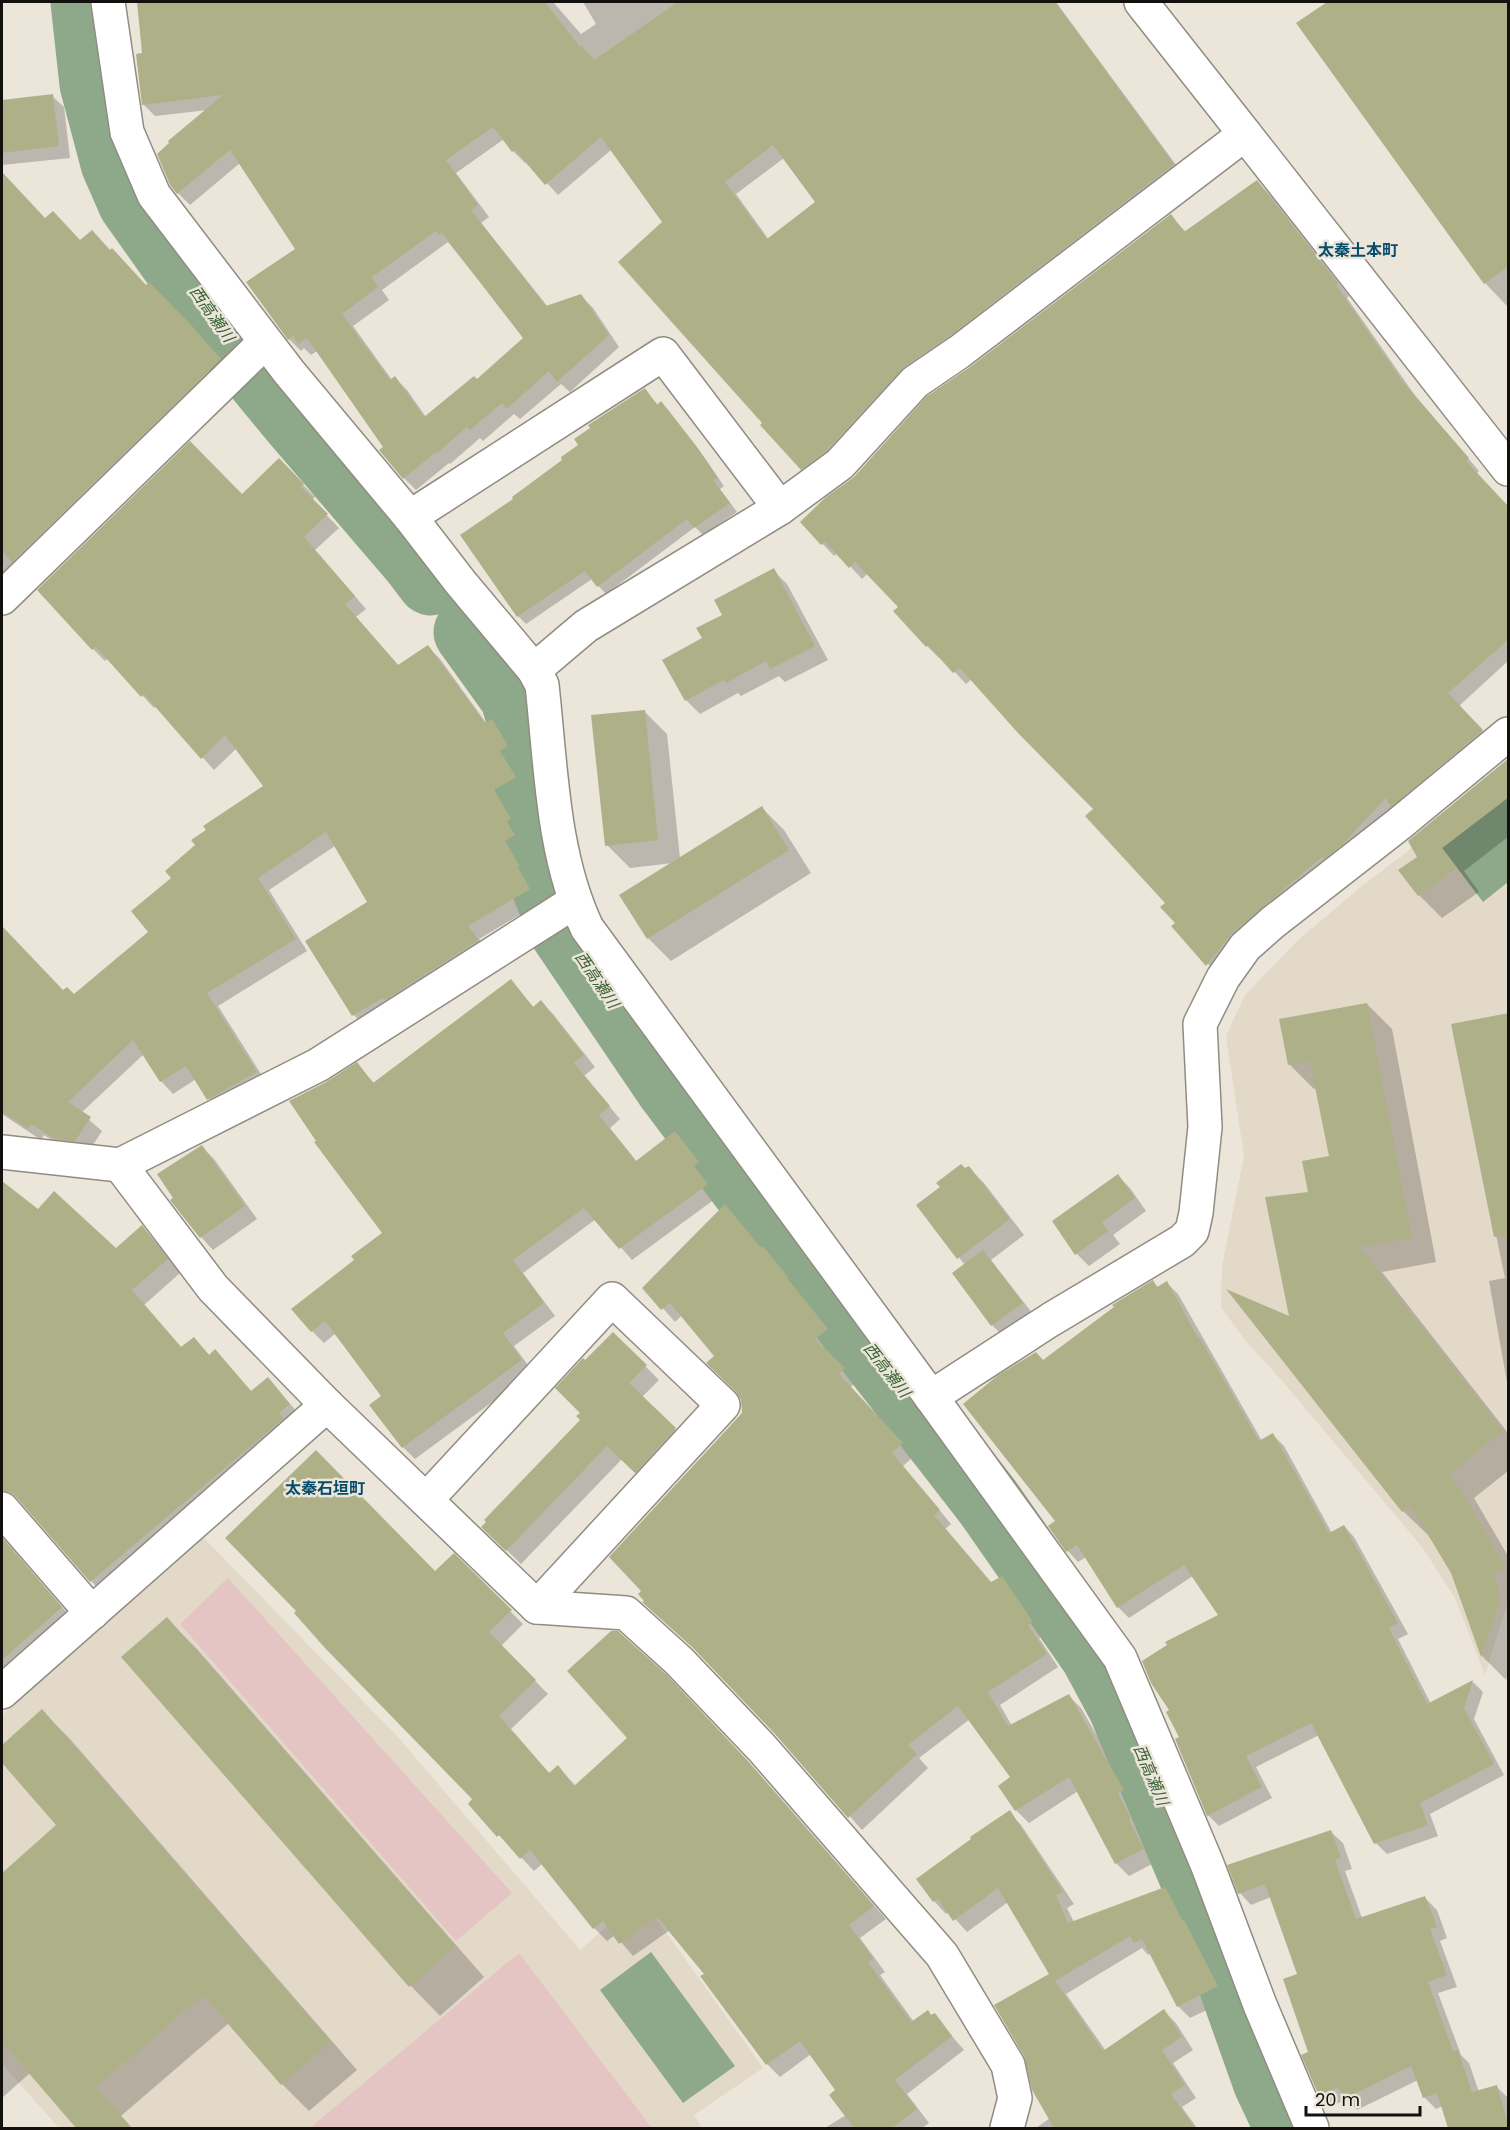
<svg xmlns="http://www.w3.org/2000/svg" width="1510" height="2130" viewBox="0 0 1510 2130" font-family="Poppins,'Noto Sans JP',sans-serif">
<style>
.built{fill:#e3d9c8}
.green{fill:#e5c5c4}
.water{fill:#8da989}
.shadow{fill:#0003;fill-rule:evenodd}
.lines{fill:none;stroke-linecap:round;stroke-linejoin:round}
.river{stroke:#8da989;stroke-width:69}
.building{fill:#aeb188;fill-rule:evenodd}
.minor-casing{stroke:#918c82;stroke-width:36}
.tertiary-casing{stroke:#918c82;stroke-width:36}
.minor{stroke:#fff;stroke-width:33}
.tertiary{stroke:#fff;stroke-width:33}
.labels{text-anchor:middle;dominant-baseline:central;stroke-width:5;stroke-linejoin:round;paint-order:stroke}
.neighbourhood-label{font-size:16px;font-weight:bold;fill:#054d6a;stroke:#ebe5da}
.water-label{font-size:16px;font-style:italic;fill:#3a6235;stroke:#ebe5da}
</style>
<rect width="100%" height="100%" fill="#ebe5da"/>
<!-- built -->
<g class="built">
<polygon points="1508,774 1508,1601 1485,1675 1455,1598 1422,1547 1284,1383 1245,1340 1221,1307 1222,1266 1244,1156 1226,1036 1245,995 1298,940 1362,886"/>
<polygon points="203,1537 397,1736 580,1950 641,1897 763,2068 694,2115 702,2128 59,2128 2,2064 2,1715"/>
</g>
<!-- green -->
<g class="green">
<polygon points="228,1578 512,1893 456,1941 180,1624"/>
<polygon points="519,1953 652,2128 310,2128"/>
</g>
<!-- water -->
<g class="water">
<polygon points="1508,797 1508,882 1483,902 1442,848"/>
<polygon points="651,1952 735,2066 683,2103 600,1990"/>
</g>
<!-- shadow -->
<g class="shadow">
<path d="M 138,2 L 553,2 L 581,34 L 596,24 L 583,2 L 1056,2 L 1185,177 L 814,480 L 765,423 L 664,222 L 611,150 L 558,195 L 527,161 L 525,163 L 513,151 L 504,139 L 456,173 L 489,217 L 481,223 L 548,307 L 581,296 L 593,308 L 619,347 L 570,392 L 561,384 L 520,419 L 514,414 L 483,441 L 480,438 L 450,464 L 449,463 L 416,490 L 404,478 L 385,447 L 317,351 L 311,355 L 304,348 L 301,351 L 289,339 L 297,249 L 240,163 L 190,205 L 178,193 L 208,110 L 155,116 L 143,104 L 144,54 ZM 784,158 L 817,203 L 769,240 L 736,194 ZM 448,242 L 525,338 L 478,381 L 426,417 L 407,390 L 395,378 L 392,380 L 353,326 L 389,300 L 382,290 Z"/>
<polygon points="1329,2 1508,2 1508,307 1485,283 1298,24"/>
<polygon points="52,96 64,107 70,158 2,165 2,102"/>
<polygon points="2,173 45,220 147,287 202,338 231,371 2,576"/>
<polygon points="1257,182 1269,194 1349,296 1347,298 1414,394 1479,471 1476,474 1508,509 1508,661 1459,706 1494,743 1219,976 1174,926 1177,923 1167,903 1096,809 972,679 966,684 940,656 939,658 927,646 895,611 900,607 868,573 862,579 838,553 834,556 802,522 855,478 971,368 1171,216 1186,232"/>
<polygon points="645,390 659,406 661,403 669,411 704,457 724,486 720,489 737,512 703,535 695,527 606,594 592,579 526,624 518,616 463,535 515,499 565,460"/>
<polygon points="279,460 315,497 312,500 339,528 315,550 366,609 356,617 399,666 428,647 440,659 487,724 492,721 504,733 519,759 511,763 527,789 505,802 522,832 518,835 526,848 516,854 531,878 529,879 541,902 479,939 490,953 366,1028 354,1015 307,941 369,903 335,846 269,890 307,951 218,1006 268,1085 221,1111 209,1099 196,1079 173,1094 161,1081 144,1054 81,1113 102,1131 88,1153 68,1151 44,1135 41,1140 2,1114 2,928 64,992 74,996 150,932 173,878 265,787 237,748 214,770 156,706 154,708 108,658 105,661 93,649"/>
<polygon points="773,570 787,584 828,660 785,682 779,676 741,696 738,693 700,714 686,700 704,639 724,615"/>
<polygon points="644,711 667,734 680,858 762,808 784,830 811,873 671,961 648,938 673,863 630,868 607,845"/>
<polygon points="1508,760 1508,837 1464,871 1479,892 1442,918 1419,895 1419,858"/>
<polygon points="511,981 534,1008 541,1002 553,1014 595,1067 584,1076 620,1119 610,1128 637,1162 675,1133 687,1145 709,1175 704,1178 719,1196 632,1260 596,1219 523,1273 555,1316 514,1346 533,1372 415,1459 403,1447 383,1397 336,1333 324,1343 312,1331 356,1261 384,1233 318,1141 327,1083 357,1064 374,1083"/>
<polygon points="1367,1004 1392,1029 1436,1262 1382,1272 1508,1433 1508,1471 1474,1498 1508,1556 1508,1672 1506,1680 1482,1656 1452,1572 1429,1534 1428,1535 1403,1511 1291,1319 1310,1193 1331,1158 1317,1088 1314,1089 1289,1064"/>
<polygon points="1508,1015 1508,1388 1489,1281 1505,1278 1452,1025"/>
<polygon points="202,1147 214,1159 257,1219 213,1250 201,1237"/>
<polygon points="968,1167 984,1183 1024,1235 991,1260 1036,1318 1006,1339 992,1325 954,1273 965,1265 918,1206"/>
<polygon points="1118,1176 1130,1188 1146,1211 1113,1235 1120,1244 1089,1266 1077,1254"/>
<polygon points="2,1183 39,1211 116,1250 142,1227 155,1241 180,1273 144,1305 182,1348 194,1339 210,1356 215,1352 252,1392 267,1379 303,1418 104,1594 91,1581 34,1500 2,1457"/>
<polygon points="725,1206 762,1249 775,1261 839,1342 826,1352 856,1382 850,1388 914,1456 903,1466 951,1524 945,1529 992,1584 1001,1578 1014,1590 1044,1635 1039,1638 1058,1667 1000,1705 1012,1726 1069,1696 1081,1708 1136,1803 1129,1806 1143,1832 1140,1833 1156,1862 1129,1876 1116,1863 1078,1791 1029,1823 1016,1810 1000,1786 1012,1778 970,1719 919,1758 928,1768 862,1830 776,1733 743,1400 717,1357 682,1315 675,1322 645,1288"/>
<polygon points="1153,1282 1159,1288 1167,1283 1178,1294 1262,1441 1273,1435 1284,1446 1332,1533 1344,1526 1354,1537 1408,1634 1398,1639 1431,1704 1473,1682 1483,1692 1474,1719 1504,1775 1430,1814 1438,1836 1387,1854 1376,1843 1319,1735 1256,1767 1272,1798 1219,1826 1208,1815 1172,1711 1220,1615 1193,1576 1129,1618 1118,1607 1086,1557 1078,1562 1068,1551 1050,1526 1057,1521 1043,1361"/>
<polygon points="613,1334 659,1380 642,1397 689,1443 649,1486 622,1459 521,1564 483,1527 583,1420 585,1362"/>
<polygon points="2,1538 75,1622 2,1680"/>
<polygon points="454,1555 523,1624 501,1646 548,1694 511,1729 550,1774 558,1767 576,1786 679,1689 760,1775 886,1919 860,1938 885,1972 880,1975 914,2022 934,2015 964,2050 907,2094 929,2123 922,2128 825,2128 846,2115 837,2090 811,2054 780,2077 767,2064 703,1977 706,1974 670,1930 633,1956 615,1935 607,1941 594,1928 542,1864 534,1871 470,1804 474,1800 435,1573"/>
<polygon points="167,1619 197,1649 484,1977 440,2016 411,1986 123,1658"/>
<polygon points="42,1711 70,1739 357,2070 309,2111 282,2084 229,2023 107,2128 80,2128 30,2073 2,2098 2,1875 58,1826 2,1760 2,1747"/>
<polygon points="1009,1813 1021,1825 1074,1904 1067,1908 1074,1922 1165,1889 1177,1902 1196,1934 1230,1999 1190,2018 1178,2006 1151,1953 1148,1955 1142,1948 1066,1994 1106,2051 1164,2011 1176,2023 1193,2050 1173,2063 1196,2098 1182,2107 1197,2128 1036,2128 1050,2118 1051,1974 1008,1902 967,1932 949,1912 946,1914 934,1901 918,1880"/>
<polygon points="1331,1832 1343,1843 1352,1869 1345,1871 1362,1918 1425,1898 1437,1910 1447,1938 1440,1941 1457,1987 1438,1993 1461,2055 1469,2063 1479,2092 1497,2087 1508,2098 1508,2128 1449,2128 1443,2106 1436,2109 1424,2097 1418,2080 1357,2110 1347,2099 1332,2106 1320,2095 1310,2052 1299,1975 1271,1897 1251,1905 1240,1893"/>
</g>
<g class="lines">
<!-- river -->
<g class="river">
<polyline points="85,2 94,84 115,163 132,202 234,346 295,420 415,560 431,581"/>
<polyline points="468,632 514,696 524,729 533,827 540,861 547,890 563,930 668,1085 773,1225 988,1502 1094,1654 1122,1706 1200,1892 1267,2081 1289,2128"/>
</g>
</g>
<!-- building -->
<g class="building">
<path d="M 137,2 L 545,2 L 580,47 L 581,45 L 594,60 L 678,2 L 1055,2 L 1174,164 L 948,337 L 904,367 L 827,450 L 801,470 L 760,425 L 762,423 L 618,262 L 662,222 L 601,137 L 545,185 L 515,150 L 512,152 L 493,127 L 446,160 L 478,205 L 471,210 L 546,306 L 581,294 L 609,335 L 557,382 L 549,371 L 507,409 L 502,403 L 470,430 L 467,427 L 437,453 L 436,452 L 403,479 L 379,450 L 383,447 L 307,338 L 298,344 L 293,336 L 288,340 L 246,282 L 295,249 L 230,150 L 177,194 L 170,185 L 157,154 L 169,143 L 168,141 L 223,95 L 142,105 L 136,54 L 142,53 ZM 773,145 L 815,202 L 767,239 L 725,182 ZM 436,231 L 439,235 L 442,233 L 523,338 L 477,379 L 474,376 L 424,417 L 395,376 L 390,380 L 342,314 L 378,287 L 372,277 Z"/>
<polygon points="1327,2 1509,2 1509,266 1484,284 1296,23"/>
<polygon points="53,94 59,146 2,153 2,100"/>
<polygon points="2,172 45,218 53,211 80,240 92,230 110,250 112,248 146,285 149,282 191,325 221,359 12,562 2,551"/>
<polygon points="1257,180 1338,283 1336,285 1402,381 1469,458 1466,461 1509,507 1509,639 1448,693 1483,730 1391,807 1386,798 1342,845 1324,859 1322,857 1232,933 1206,966 1171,926 1175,923 1160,907 1165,903 1085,816 1093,809 1018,733 960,668 953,673 928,645 926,647 893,611 898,607 855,562 849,568 825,542 821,545 800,522 826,497 854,477 927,396 970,367 1171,214 1184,232"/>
<polygon points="645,388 657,405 661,401 697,447 718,478 713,480 730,503 694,528 687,519 597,587 585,571 517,617 460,535 513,499 512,497 562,460 561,457 578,445 574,439 590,428 588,425"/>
<polygon points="190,441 242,494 279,458 304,484 301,487 328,514 304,537 355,596 345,604 398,665 428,645 485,723 492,719 508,746 500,751 516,777 494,790 511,819 507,822 515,835 505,841 520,866 518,867 530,889 468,926 479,940 385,1000 383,998 352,1016 305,941 367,902 326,832 258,878 296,939 207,993 257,1072 207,1100 186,1066 160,1082 133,1040 68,1102 91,1117 75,1141 55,1139 31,1124 28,1129 2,1112 2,926 63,990 67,987 74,994 148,932 131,911 171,878 165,871 195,845 191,840 206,830 203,826 263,786 225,735 201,759 144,694 141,697 96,647 92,650 37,590"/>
<polygon points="774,568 815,646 770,669 766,661 726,683 724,680 685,701 662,660 702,638 696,628 722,615 714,600"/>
<polygon points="645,710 658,840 605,846 591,715"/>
<polygon points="1509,758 1509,797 1442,848 1457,868 1418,896 1398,870 1417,857 1408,841"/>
<polygon points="762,806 789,850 647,939 619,895"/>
<polygon points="511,979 533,1007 541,1000 584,1055 574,1063 610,1106 599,1115 636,1161 675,1131 699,1162 694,1166 708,1184 619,1249 584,1208 513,1260 544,1303 503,1333 522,1360 402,1448 369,1405 381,1396 325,1321 311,1332 291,1309 354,1260 351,1256 382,1233 314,1142 316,1141 289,1101 326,1082 357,1062 373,1083"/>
<polygon points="1367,1003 1412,1238 1359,1247 1503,1431 1450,1473 1506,1567 1494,1573 1500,1600 1481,1657 1451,1573 1410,1505 1402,1512 1226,1289 1289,1316 1265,1197 1308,1192 1302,1161 1329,1156 1310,1062 1288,1065 1279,1019"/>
<polygon points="1509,1013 1509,1235 1494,1237 1451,1024"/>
<polygon points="202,1145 245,1206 200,1238 170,1200 173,1198 157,1174"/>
<polygon points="961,1164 965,1168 969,1166 1010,1219 957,1259 916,1205 940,1187 936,1183"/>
<polygon points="1118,1174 1135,1198 1102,1222 1108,1231 1075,1255 1052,1221"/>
<polygon points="2,1181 38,1209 54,1191 116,1248 142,1225 168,1259 132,1290 181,1347 194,1337 209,1355 215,1349 251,1391 268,1377 290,1404 279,1413 284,1418 90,1582 16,1497 9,1492 2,1491"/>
<polygon points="725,1204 761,1248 763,1246 788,1277 787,1278 828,1329 815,1339 845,1368 839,1374 903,1443 892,1453 940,1510 934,1515 991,1582 1002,1576 1033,1622 1028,1625 1047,1654 988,1692 1008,1726 1069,1694 1124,1790 1118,1793 1131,1819 1129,1820 1144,1849 1115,1864 1069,1777 1015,1811 998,1786 1010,1777 958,1706 908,1745 917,1754 848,1818 775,1734 693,1648 642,1602 644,1601 638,1594 641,1591 609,1557 742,1413 741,1400 736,1392 706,1363 714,1356 670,1303 661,1310 642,1288"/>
<polygon points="983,1250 1023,1303 991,1326 952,1273"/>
<polygon points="1153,1280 1157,1287 1167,1281 1198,1338 1199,1337 1259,1441 1273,1433 1329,1533 1344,1525 1398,1623 1389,1628 1427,1704 1473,1680 1464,1708 1494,1764 1420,1803 1428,1825 1374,1844 1311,1723 1246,1756 1262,1787 1207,1816 1175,1739 1179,1737 1166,1712 1169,1710 1151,1683 1142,1661 1167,1645 1165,1642 1218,1615 1184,1565 1117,1608 1077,1545 1066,1552 1048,1526 1055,1521 963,1404 997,1376 1036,1352 1043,1360 1114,1307 1112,1305"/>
<polygon points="613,1332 647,1365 629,1383 676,1428 635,1473 607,1446 506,1551 481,1527 486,1522 484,1520 580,1420 576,1416 580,1413 555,1388 583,1358 585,1360"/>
<polygon points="316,1450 435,1571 454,1553 512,1610 489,1632 536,1680 499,1716 549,1773 558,1765 574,1786 627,1738 567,1671 611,1631 618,1631 666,1674 747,1760 874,1906 849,1925 873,1958 868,1962 911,2022 928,2010 931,2015 935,2013 952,2036 895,2080 917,2109 892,2128 854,2128 829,2095 835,2090 800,2041 766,2065 700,1976 704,1974 657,1917 619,1944 603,1921 593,1929 530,1850 520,1859 499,1835 497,1837 468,1804 472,1799 325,1648 294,1613 296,1611 225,1538"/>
<polygon points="2,1537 62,1607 2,1660"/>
<polygon points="167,1617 456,1946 409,1987 121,1657"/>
<polygon points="42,1709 331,2042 281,2085 203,1995 96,2087 132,2128 76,2128 2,2042 2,1873 56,1825 2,1763 2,1745"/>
<polygon points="1010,1810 1063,1892 1056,1895 1068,1923 1165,1887 1183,1921 1184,1920 1218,1986 1177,2007 1142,1939 1134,1943 1130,1936 1055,1981 1103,2051 1164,2009 1182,2037 1162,2050 1185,2085 1171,2094 1195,2128 1054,2128 1032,2090 1024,2056 994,2005 1049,1974 998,1888 953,1921 938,1899 933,1902 916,1879 971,1839 970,1837"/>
<polygon points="1331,1830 1341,1857 1335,1860 1356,1919 1425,1896 1437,1927 1430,1929 1447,1975 1428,1982 1453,2051 1458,2050 1472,2092 1497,2085 1509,2128 1448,2128 1437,2093 1423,2098 1411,2066 1344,2099 1338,2087 1319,2096 1301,2055 1308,2052 1283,1979 1297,1974 1265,1884 1238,1894 1227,1865"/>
</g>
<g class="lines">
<defs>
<g id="minor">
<path d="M 108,2 L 127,132 L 154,195 L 289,372 L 410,517 L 461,583 L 534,670 L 542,685 C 551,766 552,854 587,928 L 931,1397 L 1120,1658 L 1207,1864 L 1260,2005 L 1312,2128"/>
<polyline points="410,517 663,354 780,508"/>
<polyline points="2,598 265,342"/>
<polyline points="534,670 586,626 780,508 840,464 915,382 959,352 1245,134 1508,469"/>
<polyline points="2,1152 120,1165 318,1065 574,902"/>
<polyline points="120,1165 213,1288 327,1405 537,1607 626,1613 679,1661 761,1747 942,1955 1008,2065 1015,2098 1007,2128"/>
<polyline points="931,1397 1050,1320 1182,1241 1192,1231 1196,1213 1205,1127 1200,1024 1223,978 1245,947 1272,923 1399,824 1508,734"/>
<polyline points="426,1500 612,1299 723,1405 537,1607"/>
<polyline points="2,1509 92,1613"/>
<polyline points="2,1692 327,1405"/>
</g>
<polyline id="tertiary" points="1141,2 1245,134"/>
</defs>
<!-- minor casing -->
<use href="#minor" class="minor-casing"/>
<!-- tertiary casing -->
<use href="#tertiary" class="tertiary-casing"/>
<!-- minor -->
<use href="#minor" class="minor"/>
<!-- tertiary -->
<use href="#tertiary" class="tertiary"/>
</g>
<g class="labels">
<!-- neighbourhood labels -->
<g class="neighbourhood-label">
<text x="1358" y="250">太秦土本町</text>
<text x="325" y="1488">太秦石垣町</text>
</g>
<!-- water labels -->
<g class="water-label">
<text transform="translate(212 314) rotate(55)">西高瀬川</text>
<text transform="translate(597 980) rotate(56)">西高瀬川</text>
<text transform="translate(887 1370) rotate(52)">西高瀬川</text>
<text transform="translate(1151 1775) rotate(67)">西高瀬川</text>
</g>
</g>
<!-- border -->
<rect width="1510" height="2130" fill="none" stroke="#13110d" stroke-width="6"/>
<!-- scale -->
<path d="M1306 2106v9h114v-9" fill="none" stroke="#13110d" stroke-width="3"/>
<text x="1315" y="2106" font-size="18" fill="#13110d" stroke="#ebe5da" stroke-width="4.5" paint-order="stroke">20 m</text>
</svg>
